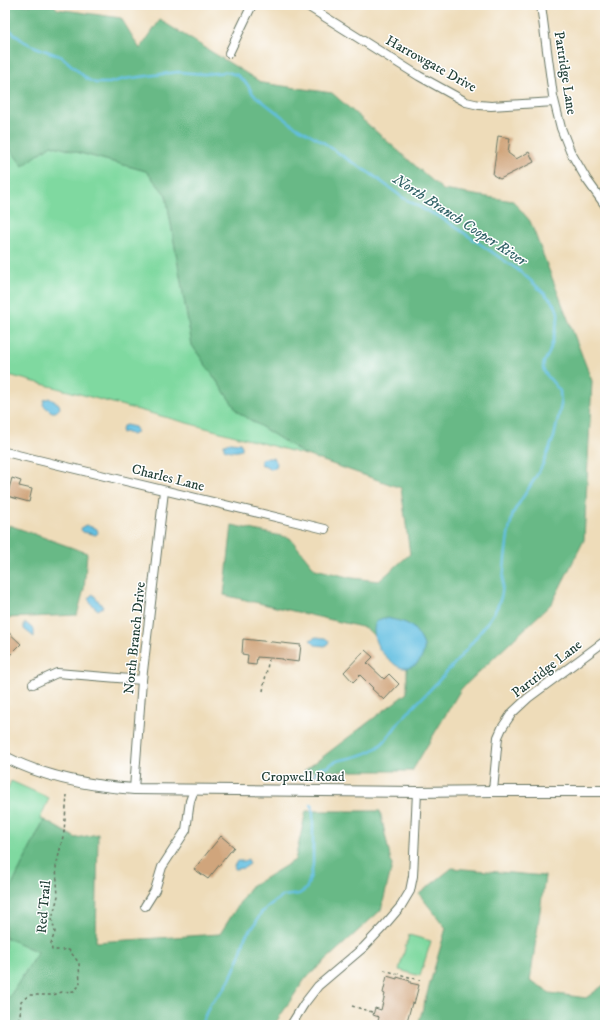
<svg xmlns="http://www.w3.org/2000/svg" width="610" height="1030" viewBox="0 0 610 1030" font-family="'IM FELL DW Pica',serif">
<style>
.green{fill:#7fd9a0;stroke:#4f8b6a}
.forest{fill:#67b986;stroke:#437b5d}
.water{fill:#63bfe1;stroke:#417e8a}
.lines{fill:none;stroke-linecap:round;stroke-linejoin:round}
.stream{stroke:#63bfe1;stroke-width:2.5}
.building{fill:#d0a57b}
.minor-casing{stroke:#677563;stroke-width:10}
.tertiary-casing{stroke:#677563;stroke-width:12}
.path{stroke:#677563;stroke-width:1.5;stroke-dasharray:3 3;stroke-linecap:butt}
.minor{stroke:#fff;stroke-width:8}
.tertiary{stroke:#fff;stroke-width:10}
.labels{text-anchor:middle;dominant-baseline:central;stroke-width:3;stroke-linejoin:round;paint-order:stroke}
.street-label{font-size:14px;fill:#1f3d34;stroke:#fff}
.water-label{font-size:15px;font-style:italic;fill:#336468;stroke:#fff}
</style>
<rect width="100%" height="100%" fill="#fff"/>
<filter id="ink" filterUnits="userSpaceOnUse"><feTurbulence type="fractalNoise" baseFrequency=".025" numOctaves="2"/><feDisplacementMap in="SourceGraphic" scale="8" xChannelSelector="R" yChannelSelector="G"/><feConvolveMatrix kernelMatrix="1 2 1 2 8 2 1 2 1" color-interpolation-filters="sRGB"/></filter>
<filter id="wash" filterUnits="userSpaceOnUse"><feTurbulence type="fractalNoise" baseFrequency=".012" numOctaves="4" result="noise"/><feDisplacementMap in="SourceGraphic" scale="16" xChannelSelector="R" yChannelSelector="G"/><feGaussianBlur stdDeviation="0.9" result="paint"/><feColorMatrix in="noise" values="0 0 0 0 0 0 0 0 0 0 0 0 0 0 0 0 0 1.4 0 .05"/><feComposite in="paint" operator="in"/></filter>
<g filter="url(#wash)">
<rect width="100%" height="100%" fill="#eedcb9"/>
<!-- green -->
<g class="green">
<polygon points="5,143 23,165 51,145 146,171 166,195 192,345 238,412 306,455 5,374"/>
<polygon points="11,781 49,798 40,819 44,820 5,900 5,795"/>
<polygon points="409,935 431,941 420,976 399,970"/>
<polygon points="5,937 38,952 5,1004"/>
</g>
<!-- forest -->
<g class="forest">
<polygon points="5,5 54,5 57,9 121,18 140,49 160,20 262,83 332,93 443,190 513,201 530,221 592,381 584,540 552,603 461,689 412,771 304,771 407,693 407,669 366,628 224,595 232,525 290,538 315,569 352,578 379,581 410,554 401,488 306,455 238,412 192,345 166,195 146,171 51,145 23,166 5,143"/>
<polygon points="9,525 87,553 84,589 77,615 5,618 5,540"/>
<polygon points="306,811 380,811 392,866 381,910 305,979 274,1025 5,1025 5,1004 38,952 5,937 5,900 44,820 76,838 98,834 96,942 220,934 249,888 295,860"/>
<polygon points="452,868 545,876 530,981 550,993 586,998 605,984 605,1025 418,1025 446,928 419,894"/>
</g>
<!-- water -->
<g class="water">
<path d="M 49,398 L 59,404 L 60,408 C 53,417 49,409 43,405 L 44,400 Z"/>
<polygon points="126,425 135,427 137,430 136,433 133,435 125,432 122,433 121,430 123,426"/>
<path d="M 230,442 L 240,443 L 242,446 L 242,449 C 238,453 229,451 224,449 L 224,444 L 227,444 Z"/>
<polygon points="264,458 273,458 277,463 276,467 271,469 264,465 262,465 261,464 261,460"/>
<polygon points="86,525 97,529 98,533 96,535 83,532 81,530 82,527"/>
<polygon points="93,594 103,607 98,610 91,604 88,598"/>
<path d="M 387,618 C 397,621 408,621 415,630 C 418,634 423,641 424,646 C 425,657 416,669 404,668 C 399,668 395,665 391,661 C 381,653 374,644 374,631 C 374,627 375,622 379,620 C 381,618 385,618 387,618 Z"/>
<polygon points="26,623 34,630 34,637 24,629 24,624"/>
<polygon points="316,637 325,638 329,641 328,644 325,646 315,645 310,640"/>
<polygon points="248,859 250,864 244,868 235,869 234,866 237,861 244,861"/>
</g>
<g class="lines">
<!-- stream -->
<g class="stream">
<path d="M 5,26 L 23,41 L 33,46 L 62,57 L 87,79 L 95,83 L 109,83 L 124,79 L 178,72 L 205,74 L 227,72 L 237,75 L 247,84 L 253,94 L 293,125 L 320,140 L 344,157 L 371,174 L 402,197 L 423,209 L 438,216 L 454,226 L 518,270 L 530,280 L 550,299 L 556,307 L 558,313 L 558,318 L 552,344 L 549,353 L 544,362 L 543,368 L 545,373 L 560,391 L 561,405 L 554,437 L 543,464 L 534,480 L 516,508 L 513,513 L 508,535 L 505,559 L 502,592 C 500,607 489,620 480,632 C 457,664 428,691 401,720 C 393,729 388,740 378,747 C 369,753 360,756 350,758 C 341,760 334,760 328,767 L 320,767 L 313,777"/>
<polyline points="201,1025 210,1004 224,989 230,979 240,956 245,937 249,931 254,926 261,913 271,904 283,896 299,894 305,890 307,887 311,875 313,864 313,813 311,804"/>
</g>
</g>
<g id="blocks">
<!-- building -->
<g class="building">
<polygon points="498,136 510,138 508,153 516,159 529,152 534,162 500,179 493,175"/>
<polygon points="12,478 21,481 19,486 32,489 29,502 7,496"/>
<polygon points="5,629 21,644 5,660"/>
<polygon points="243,639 301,645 299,662 283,660 283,659 257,657 256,665 247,664 248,655 242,654"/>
<polygon points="365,650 373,657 367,663 384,679 389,674 399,684 384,700 372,689 373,688 360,675 353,682 344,672"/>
<polygon points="221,836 234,847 208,879 194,869"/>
<polygon points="387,976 397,979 397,977 410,981 410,983 419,985 414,1004 412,1003 406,1025 377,1025 379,1017 373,1015 375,1008 381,1010 385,994 383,993"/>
</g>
</g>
</g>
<g filter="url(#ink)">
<use href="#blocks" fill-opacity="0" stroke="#677563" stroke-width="1"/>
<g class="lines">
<defs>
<g id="minor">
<polyline points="306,5 419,76 466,102 479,105 491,106 554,102"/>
<polyline points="541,5 553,96 561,128 570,151 587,180 605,205"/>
<polyline points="229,53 252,5"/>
<polyline points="5,452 325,529"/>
<polyline points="33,684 57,673 142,680"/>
<polyline points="134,789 142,680 164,491"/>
<polyline points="493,791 498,737 502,728 512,713 528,698 605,641"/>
<polyline points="145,906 155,890 162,867 186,830 190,801 194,790"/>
<polyline points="291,1025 304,1004 318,986 364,947 383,927 401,906 410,891 413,876 417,792"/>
</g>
<path id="tertiary" d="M 5,757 C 44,777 90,786 134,789 L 417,792 L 493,791 L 605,791"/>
</defs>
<!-- minor casing -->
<use href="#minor" class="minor-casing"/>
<!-- tertiary casing -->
<use href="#tertiary" class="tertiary-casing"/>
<!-- path -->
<g class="path">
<polyline points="263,691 269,658"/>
<polyline points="384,970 420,980"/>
<polyline points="352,1006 372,1012"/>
<polyline points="15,1025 20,1016 21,1001 30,995 53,995 62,992 74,991 80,985 79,963 69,950 52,950 51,943 55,932 52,919 58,896 56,867 64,832 67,795"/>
</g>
<!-- minor -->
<use href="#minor" class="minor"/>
<!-- tertiary -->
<use href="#tertiary" class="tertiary"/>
</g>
</g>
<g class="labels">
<!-- street labels -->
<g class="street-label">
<text transform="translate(431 64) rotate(29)">Harrowgate Drive</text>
<text transform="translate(565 73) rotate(81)">Partridge Lane</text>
<text transform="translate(168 478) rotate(14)">Charles Lane</text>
<text transform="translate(135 638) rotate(-84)">North Branch Drive</text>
<text transform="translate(547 669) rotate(-38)">Partridge Lane</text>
<text x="303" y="777">Cropwell Road</text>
<text transform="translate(44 907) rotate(-85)">Red Trail</text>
</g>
<!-- water labels -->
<g class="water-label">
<text transform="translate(460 220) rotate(33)">North Branch Cooper River</text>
</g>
</g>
<!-- margin -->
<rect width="610" height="1030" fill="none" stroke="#fff" stroke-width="20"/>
</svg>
